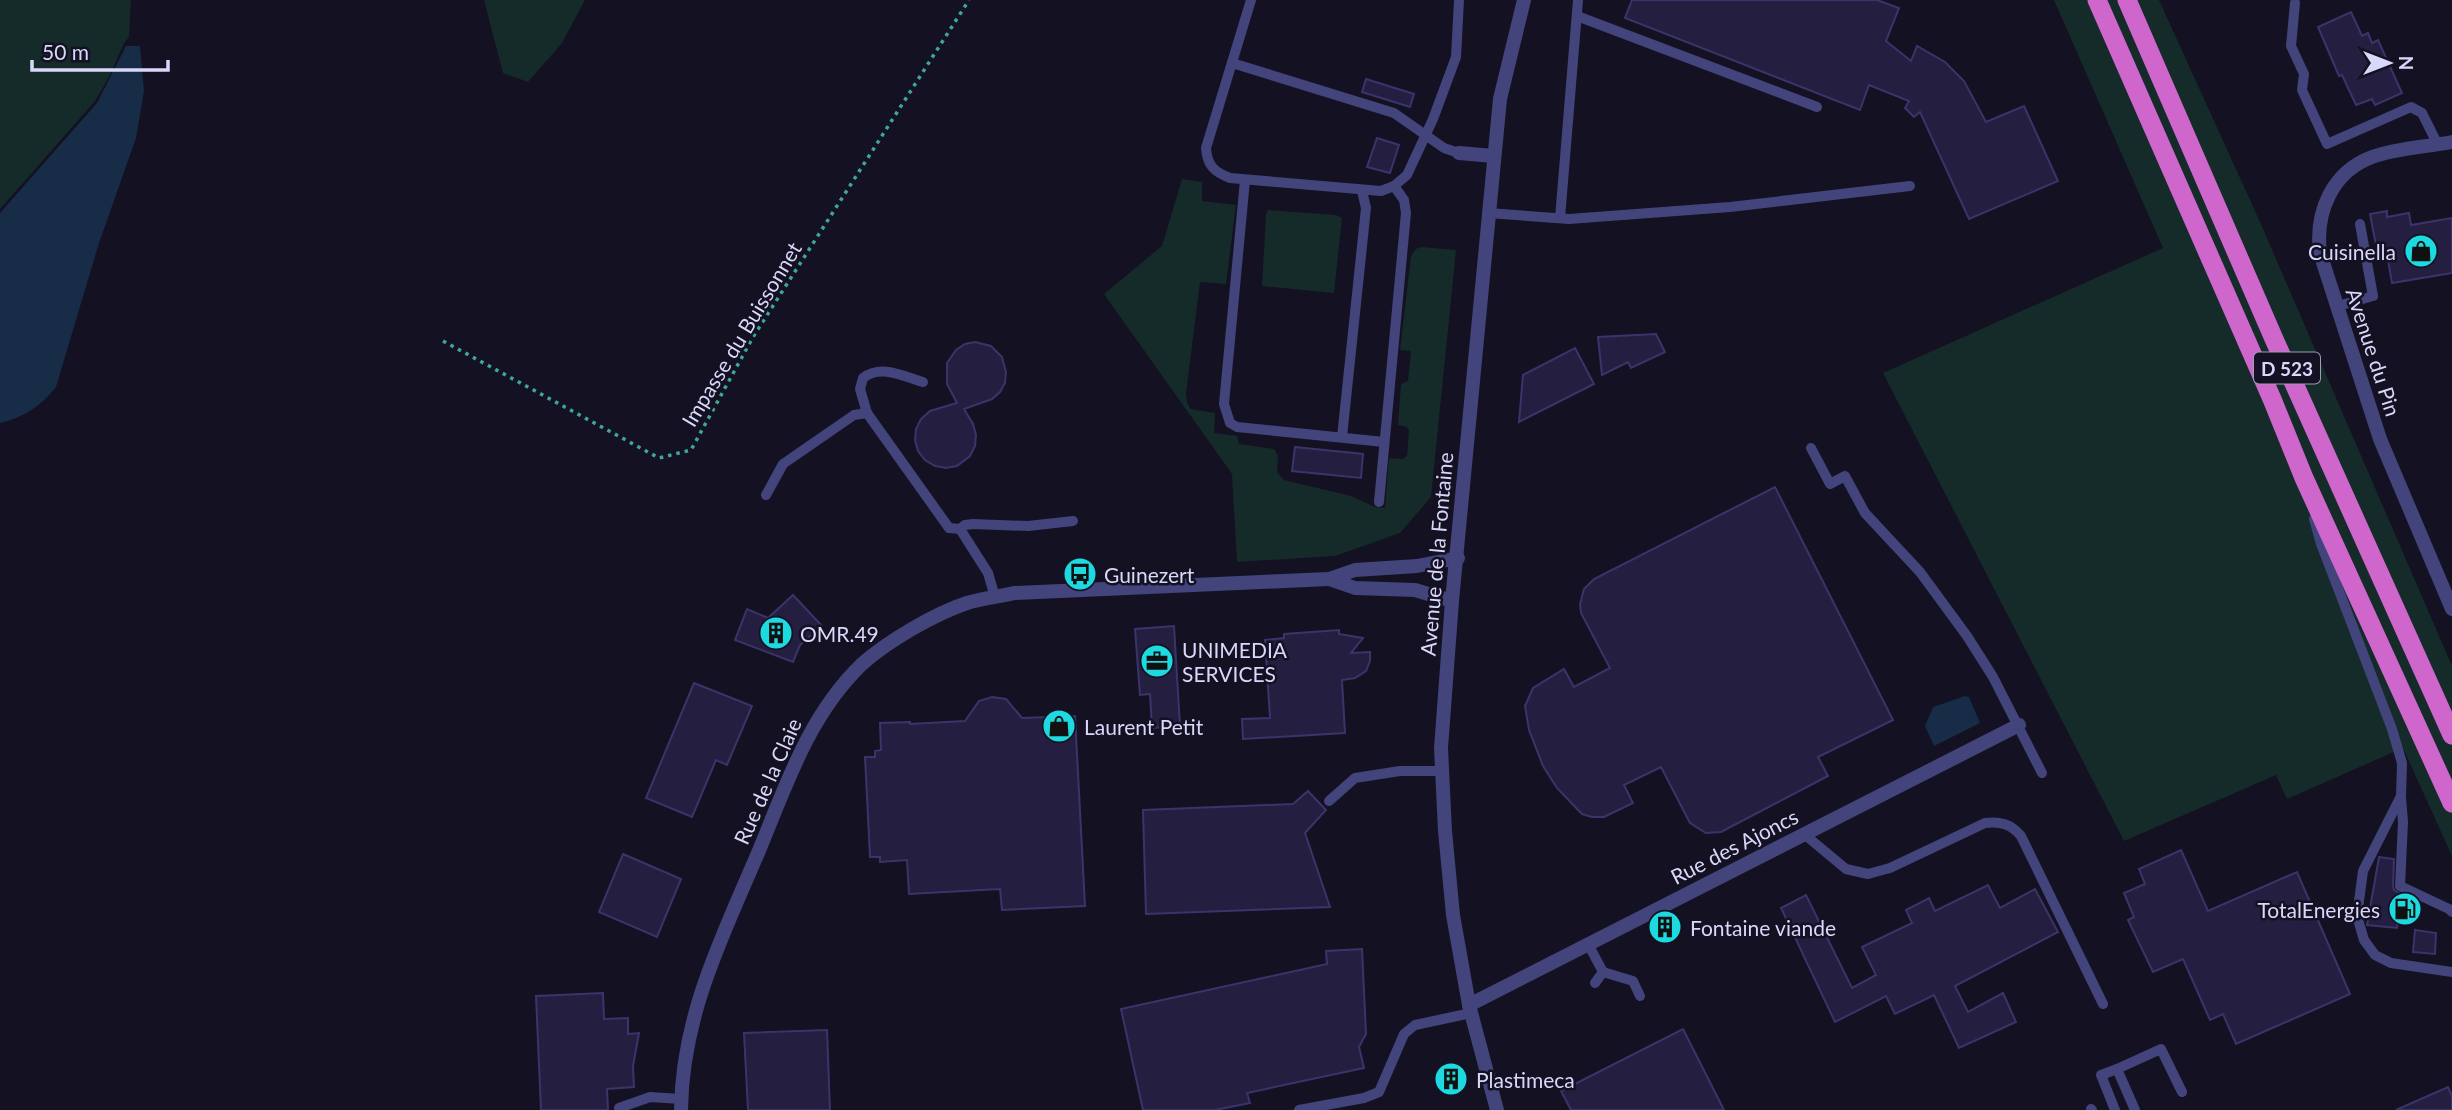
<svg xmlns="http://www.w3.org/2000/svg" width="2452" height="1110" viewBox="0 0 2452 1110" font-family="Lato,sans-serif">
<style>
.green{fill:#152b29}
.water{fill:#162c47}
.building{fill:#241f41;stroke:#3b346a;stroke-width:2}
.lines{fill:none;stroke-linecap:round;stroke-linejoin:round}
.path{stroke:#3ea799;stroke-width:3.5;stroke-dasharray:3.5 5;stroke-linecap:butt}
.service{stroke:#42447b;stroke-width:10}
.minor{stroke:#42447b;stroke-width:14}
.tertiary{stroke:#42447b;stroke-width:14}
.trunk{stroke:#ce66cc;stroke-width:19}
.labels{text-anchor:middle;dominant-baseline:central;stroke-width:5;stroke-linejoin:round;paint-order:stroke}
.shield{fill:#131122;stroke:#9e9cb9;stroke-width:2}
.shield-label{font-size:19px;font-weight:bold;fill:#d9d7fa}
.poi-label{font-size:21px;fill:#d9d7fa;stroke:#131122;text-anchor:start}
.street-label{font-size:21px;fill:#d9d7fa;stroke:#131122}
</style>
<rect width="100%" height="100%" fill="#131122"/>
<!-- green -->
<g class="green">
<polygon points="0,0 131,0 129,37 124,43 110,75 95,101 0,209"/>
<polygon points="484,0 585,0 562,43 528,82 503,73"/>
<polygon points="2054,0 2159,0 2260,222 2452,666 2452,856 2403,748 2287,799 2276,775 2124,841 1883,373 2163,248"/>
<polygon points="1182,179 1202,182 1202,201 1236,205 1226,284 1200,282 1186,393 1187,402 1190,409 1215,413 1214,433 1237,436 1239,444 1274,449 1278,456 1277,472 1284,480 1351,496 1375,507 1385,508 1389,458 1403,459 1407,456 1409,431 1407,427 1398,425 1401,384 1408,381 1411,351 1400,350 1411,256 1416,249 1421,247 1456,250 1431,497 1400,533 1335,556 1237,562 1232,474 1104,294 1162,246"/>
<polygon points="1268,210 1336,215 1342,218 1334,293 1262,286 1266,215"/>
</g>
<!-- water -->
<g class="water">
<path d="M 126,46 L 140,46 L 144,91 L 136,138 L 99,243 L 56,387 C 41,406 23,418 0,423 L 0,213 L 97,103 Z"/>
<polygon points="1965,696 1969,697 1980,723 1934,746 1925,726 1933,707"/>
</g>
<!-- building -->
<g class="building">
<polygon points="1632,0 1877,0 1899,8 1886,41 1911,61 1917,46 1945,62 1964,81 1986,122 2024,106 2058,181 1969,219 1920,112 1914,117 1905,108 1909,101 1869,85 1860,110 1625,18"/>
<polygon points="2351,12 2362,36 2368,33 2372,43 2378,40 2402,93 2375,105 2372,99 2356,105 2342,75 2339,76 2318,27"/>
<polygon points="1366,79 1414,94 1410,107 1362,92"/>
<polygon points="1377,138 1399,145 1390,173 1367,167"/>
<polygon points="2387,211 2387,217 2409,213 2411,225 2452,218 2452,273 2392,283 2386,249 2377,251 2370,214"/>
<polygon points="1656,334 1665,352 1631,368 1628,362 1602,375 1598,337"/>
<polygon points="975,342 991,346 1002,357 1006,372 1005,383 1000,392 992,399 964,409 973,424 976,435 975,446 970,456 957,466 946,468 935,466 925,460 918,451 915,440 916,429 921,419 930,411 957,403 947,384 947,363 956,350 965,344"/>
<polygon points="1575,348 1594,384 1519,422 1523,375"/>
<polygon points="1295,447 1363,454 1361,478 1292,471"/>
<polygon points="1775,487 1893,720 1818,757 1828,776 1721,832 1706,833 1690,823 1661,767 1624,785 1633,803 1604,817 1592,817 1582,814 1557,788 1543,766 1529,730 1525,706 1533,688 1564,669 1574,687 1610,668 1581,613 1580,604 1584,589 1594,579"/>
<polygon points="793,595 822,626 800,645 793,662 735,640 747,609 768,618"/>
<polygon points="1174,626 1180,726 1152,728 1150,694 1140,695 1135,629"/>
<polygon points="1339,630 1339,634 1363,638 1351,653 1370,652 1370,661 1366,671 1355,678 1342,680 1345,733 1243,739 1242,719 1270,718 1265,640 1284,638 1284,634"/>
<polygon points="694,683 752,706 727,765 716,760 692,817 646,798"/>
<polygon points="992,697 1006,699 1022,718 1075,716 1085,906 1002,910 1000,889 909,894 907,860 880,862 880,857 870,857 865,757 875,757 875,751 881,750 880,723 910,722 910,724 965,721 979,701"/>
<polygon points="1308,791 1326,810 1305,833 1330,907 1146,914 1143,810 1293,804"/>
<polygon points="2181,850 2208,911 2297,872 2350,994 2236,1044 2223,1014 2210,1020 2183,959 2153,972 2128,920 2134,917 2124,893 2145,884 2139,869"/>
<polygon points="623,854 681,879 657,937 599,912"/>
<polygon points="2379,857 2394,859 2393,886 2394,890 2401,894 2397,928 2367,925"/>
<polygon points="1988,885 2000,908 2035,889 2058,932 1955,986 1968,1012 2003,993 2016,1022 1959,1048 1934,995 1895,1014 1886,996 1835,1022 1781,908 1806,895 1852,988 1876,975 1862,947 1912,923 1906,910 1929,898 1935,911"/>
<polygon points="2415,930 2436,933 2435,954 2413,952"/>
<polygon points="1362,949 1366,1034 1359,1047 1364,1068 1247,1093 1250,1103 1215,1110 1143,1110 1121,1009 1327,964 1326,951"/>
<polygon points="603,993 604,1019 628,1018 628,1034 639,1033 633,1066 634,1087 607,1089 608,1110 541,1110 536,996"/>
<polygon points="1683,1029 1724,1110 1571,1110 1561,1091"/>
<polygon points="827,1030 830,1110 748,1110 744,1033"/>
<polygon points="2448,1087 2452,1096 2452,1110 2396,1110"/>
</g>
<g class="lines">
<!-- path -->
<polyline class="path" points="443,341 659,458 691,450 753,337 969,0"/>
<!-- service -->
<g class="service">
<path d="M 1251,0 L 1206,148 C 1207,165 1214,172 1230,178 L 1381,191 L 1394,186 L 1407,175 L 1433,119 L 1456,57 L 1459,0"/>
<polyline points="2295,3 2291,46 2304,74 2302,90 2327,144 2411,107 2422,113 2438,145"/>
<polyline points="1577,16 1817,107"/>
<polyline points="1232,63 1394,113 1444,148 1459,153"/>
<polyline points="1245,180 1224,404 1230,423 1237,427 1384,442"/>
<polyline points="1488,213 1569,219 1730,207 1910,186"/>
<polyline points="1560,218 1578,0"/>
<polyline points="2338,306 2373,296 2360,224"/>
<path d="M 867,413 L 860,389 L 863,378 C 881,364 903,376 923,382"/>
<polyline points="1342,437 1366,208 1362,191"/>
<polyline points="1811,448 1830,484 1845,476 1865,513 1920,572 1967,636 1993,677 2042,773"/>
<polyline points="766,495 783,464 854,415 867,413 949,528 960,529"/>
<polyline points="1379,502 1406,213 1404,200 1394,186"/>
<polyline points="2314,519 2321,544 2392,729 2402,763 2401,797 2403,822 2400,886 2449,909 2452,912"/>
<polyline points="995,597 988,573 960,529 965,525 973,524 1028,526 1073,521"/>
<polyline points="2400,798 2363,871 2357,916 2364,940 2375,955 2391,963 2452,972"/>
<polyline points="1329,801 1355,778 1400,771 1442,771"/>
<path d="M 1804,834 L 1846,869 L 1868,874 L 1890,868 L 1985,823 C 2000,821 2011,824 2021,836 L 2103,1004"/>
<polyline points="1588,944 1603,972 1595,983"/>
<polyline points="1603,972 1633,981 1640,996"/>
<polyline points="619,1108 650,1097 681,1099"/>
<polyline points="2091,1109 2092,1110"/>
<polyline points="1299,1110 1364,1098 1379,1092 1404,1034 1415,1025 1471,1013"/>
<polyline points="2115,1110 2101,1075 2117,1069"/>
<polyline points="2135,1110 2117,1069 2161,1049 2182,1092"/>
</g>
<!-- minor -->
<g class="minor">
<polyline points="1459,153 1494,156"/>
<polyline points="1329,579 1355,588 1415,590 1452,601"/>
<polyline points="1469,1005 2019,725"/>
<path d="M 681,1110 C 682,1016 722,937 758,853 C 786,786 808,716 862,664 C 888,641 934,614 967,603 C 982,598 999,597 1014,593 L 1329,579 L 1355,570 L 1417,566 L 1458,558"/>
</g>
<!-- tertiary -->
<g class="tertiary">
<path d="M 2452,142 C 2426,147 2397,148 2372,157 C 2332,172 2315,212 2320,253 L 2380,439 L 2452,609"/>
<polyline points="1497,1110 1469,1005 1453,915 1445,831 1441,748 1452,601 1500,99 1524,0"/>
</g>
<!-- trunk -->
<g class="trunk">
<polyline points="2097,0 2272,399 2304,478 2452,803"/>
<polyline points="2127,0 2274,339 2452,735"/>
</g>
</g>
<!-- icons -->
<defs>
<symbol id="shop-disc" viewBox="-11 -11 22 22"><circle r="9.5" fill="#1dd9e0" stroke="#131122"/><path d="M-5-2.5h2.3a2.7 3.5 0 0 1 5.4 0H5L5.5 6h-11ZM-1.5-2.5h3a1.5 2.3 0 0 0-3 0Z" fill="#111"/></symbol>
<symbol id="bus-disc" viewBox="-11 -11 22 22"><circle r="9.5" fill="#1dd9e0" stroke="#131122"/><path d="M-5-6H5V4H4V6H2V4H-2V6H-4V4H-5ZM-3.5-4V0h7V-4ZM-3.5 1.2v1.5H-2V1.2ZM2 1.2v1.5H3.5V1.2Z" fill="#111"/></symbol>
<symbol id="building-disc" viewBox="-11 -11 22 22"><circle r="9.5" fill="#1dd9e0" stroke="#131122"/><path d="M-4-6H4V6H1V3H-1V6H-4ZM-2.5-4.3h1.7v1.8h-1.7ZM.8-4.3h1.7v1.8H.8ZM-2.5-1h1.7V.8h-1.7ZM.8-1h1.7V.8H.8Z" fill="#111"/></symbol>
<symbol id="office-disc" viewBox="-11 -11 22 22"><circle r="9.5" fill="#1dd9e0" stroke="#131122"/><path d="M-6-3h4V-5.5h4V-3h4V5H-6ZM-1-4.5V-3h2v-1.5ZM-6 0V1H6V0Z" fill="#111"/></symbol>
<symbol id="fuel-disc" viewBox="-11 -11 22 22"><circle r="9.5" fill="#1dd9e0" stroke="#131122"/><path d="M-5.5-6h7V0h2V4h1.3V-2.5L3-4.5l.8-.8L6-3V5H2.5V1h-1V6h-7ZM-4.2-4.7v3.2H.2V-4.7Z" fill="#111"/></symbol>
</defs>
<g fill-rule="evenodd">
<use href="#shop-disc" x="2402" y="232" width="38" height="38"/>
<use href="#bus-disc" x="1061" y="555" width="38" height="38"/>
<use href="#building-disc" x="757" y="614" width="38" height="38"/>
<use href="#office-disc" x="1138" y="642" width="38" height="38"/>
<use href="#shop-disc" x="1040" y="707" width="38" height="38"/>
<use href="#fuel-disc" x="2386" y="890" width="38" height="38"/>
<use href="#building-disc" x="1646" y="908" width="38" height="38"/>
<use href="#building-disc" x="1432" y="1060" width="38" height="38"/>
</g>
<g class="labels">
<!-- shield labels -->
<rect class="shield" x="2254" y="352.5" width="66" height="31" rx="5"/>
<g class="shield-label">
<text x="2287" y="368">D 523</text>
</g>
<!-- poi labels -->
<g class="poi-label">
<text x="2396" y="251" text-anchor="end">Cuisinella</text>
<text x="1104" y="574">Guinezert</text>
<text x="800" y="633">OMR.49</text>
<text x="1182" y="649">UNIMEDIA<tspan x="1182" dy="24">SERVICES</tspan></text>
<text x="1084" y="726">Laurent Petit</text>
<text x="2380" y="909" text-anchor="end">TotalEnergies</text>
<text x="1690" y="927">Fontaine viande</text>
<text x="1476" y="1079">Plastimeca</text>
</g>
<!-- street labels -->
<g class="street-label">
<text transform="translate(741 334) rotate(-59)">Impasse du Buissonnet</text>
<text transform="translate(2374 352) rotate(72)">Avenue du Pin</text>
<text transform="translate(1436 554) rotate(-85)">Avenue de la Fontaine</text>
<text transform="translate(767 781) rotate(-66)">Rue de la Claie</text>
<text transform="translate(1734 846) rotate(-27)">Rue des Ajoncs</text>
</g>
</g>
<!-- north arrow -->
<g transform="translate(2389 63) rotate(90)" stroke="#131122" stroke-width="5" paint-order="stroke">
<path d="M0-5L12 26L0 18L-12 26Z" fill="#d9d7fa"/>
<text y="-10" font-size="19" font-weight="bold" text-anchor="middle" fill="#d9d7fa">N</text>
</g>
<!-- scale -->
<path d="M32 60v10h136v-10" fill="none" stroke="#d9d7fa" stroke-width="3.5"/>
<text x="42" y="60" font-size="21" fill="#d9d7fa" stroke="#131122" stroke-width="5" paint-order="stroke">50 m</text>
</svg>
